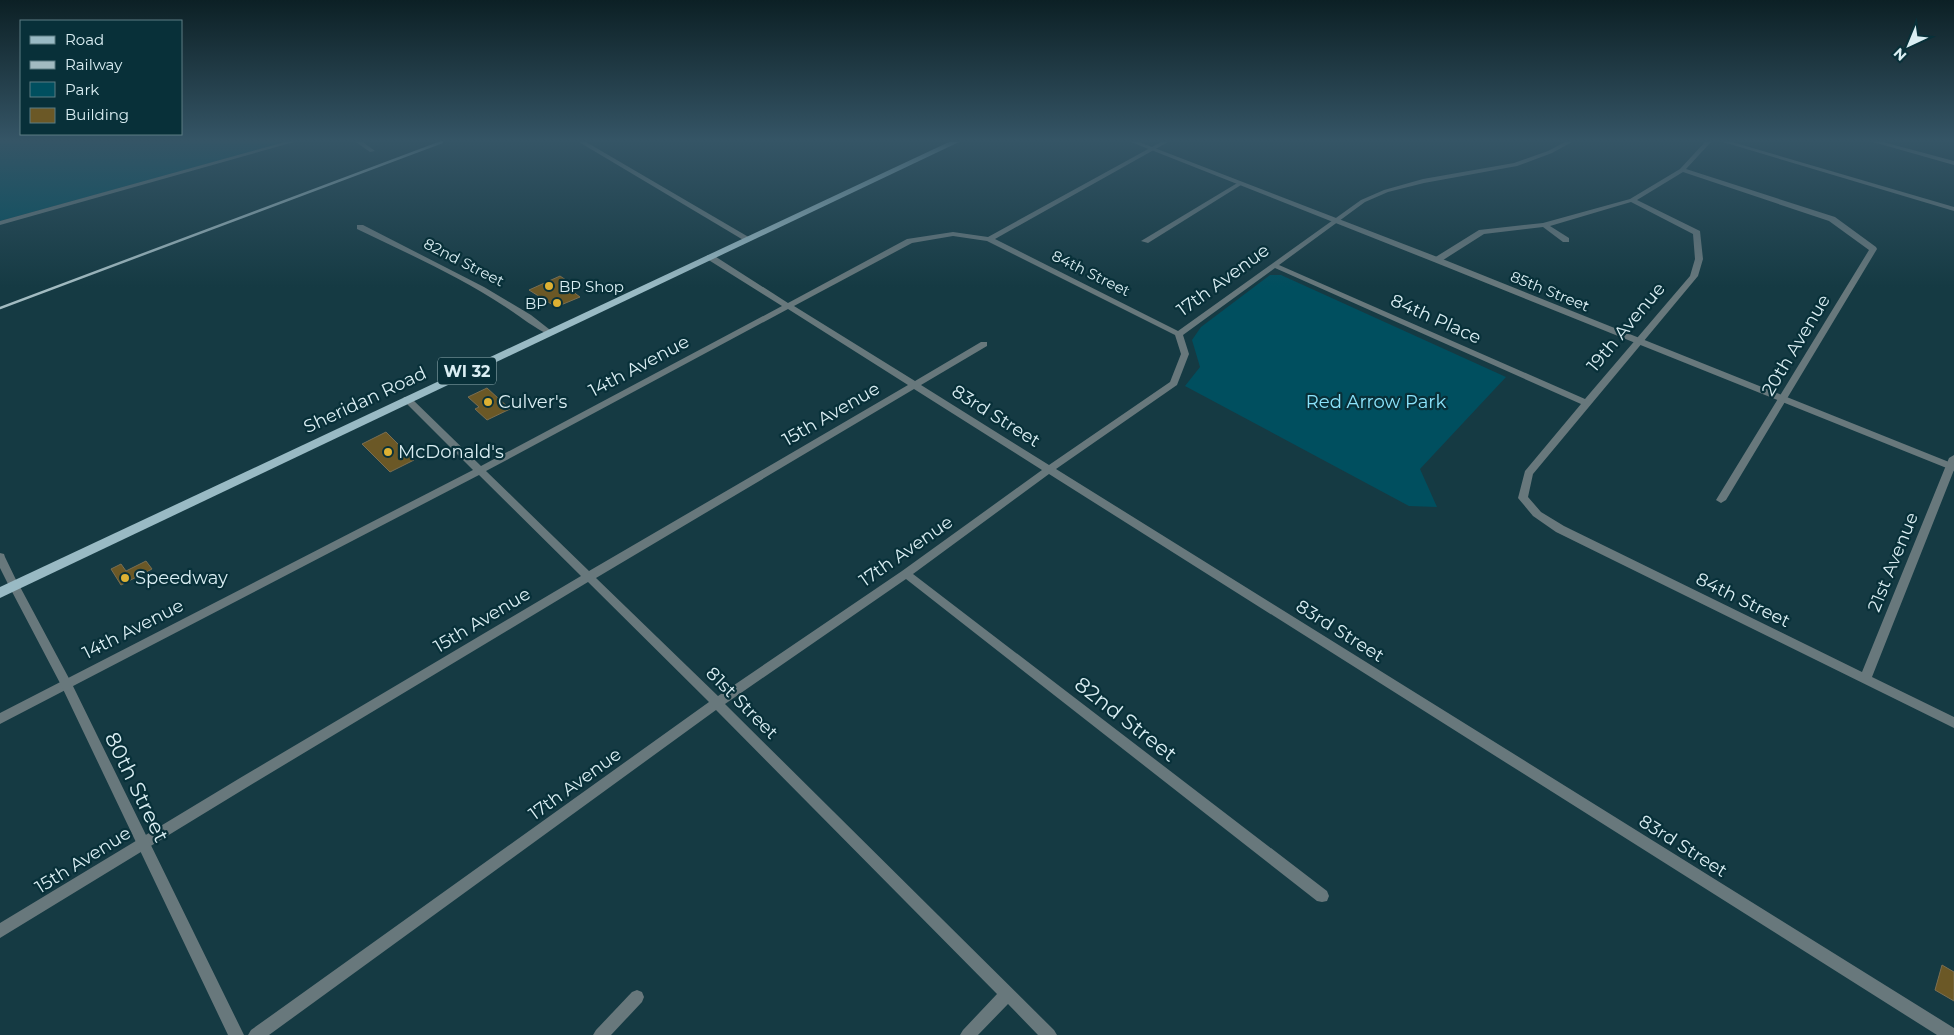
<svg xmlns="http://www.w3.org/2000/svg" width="1954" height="1035" viewBox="0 0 1954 1035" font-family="Montserrat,sans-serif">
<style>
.green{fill:#004f5f}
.building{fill:#6b5826;stroke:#7a6e51}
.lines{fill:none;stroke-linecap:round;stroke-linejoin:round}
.minor{fill:#68787c;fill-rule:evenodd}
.tertiary{fill:#68787c;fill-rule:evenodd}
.primary{fill:#99bac4;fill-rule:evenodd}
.rail{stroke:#a2bbc1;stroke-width:2.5}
.poi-dot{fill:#ddb133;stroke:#083039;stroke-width:2}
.labels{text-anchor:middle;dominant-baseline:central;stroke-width:4.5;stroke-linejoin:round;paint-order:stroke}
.far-street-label{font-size:15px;fill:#daeef3;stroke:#083039}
.far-poi-label{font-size:15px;fill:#daeef3;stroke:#083039;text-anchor:start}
.shield{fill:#083039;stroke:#9bb5bb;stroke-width:1}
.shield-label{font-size:16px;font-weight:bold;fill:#daeef3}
.street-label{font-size:18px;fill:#daeef3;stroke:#083039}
.poi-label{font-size:18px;fill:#daeef3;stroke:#083039;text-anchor:start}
.park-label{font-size:18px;fill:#8be3fb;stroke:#083039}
.near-street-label{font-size:21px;fill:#daeef3;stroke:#083039}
</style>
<rect width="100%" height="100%" fill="#153a43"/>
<!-- green -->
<g class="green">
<polygon points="0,142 278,142 280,144 0,221"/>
<polygon points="1270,275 1281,275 1506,377 1420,469 1437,507 1409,506 1185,386 1200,367 1192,340 1201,327"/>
</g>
<!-- building -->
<g class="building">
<polygon points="560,276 569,282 564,285 580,297 556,307 529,290"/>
<polygon points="487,388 510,409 487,420 475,409 479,407 468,397"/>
<polygon points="386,432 414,460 390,472 362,444"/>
<polygon points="146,561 152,569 121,585 111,569 121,564 126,571"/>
<polygon points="1942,965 1954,972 1954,1001 1935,990"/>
</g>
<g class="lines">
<!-- minor -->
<g class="minor">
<polygon points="356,142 363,142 375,151 370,152"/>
<polygon points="579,142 586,142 752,239 745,241"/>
<path d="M 1161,142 L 1168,142 L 995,239 L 1178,331 L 1361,200 L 1384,190 L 1423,179 L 1514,163 L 1548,151 L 1565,142 L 1572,142 L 1552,153 L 1517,166 L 1424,183 L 1388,192 L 1365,202 L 1279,265 L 1585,399 L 1690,276 L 1695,259 L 1693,234 L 1631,202 L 1550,226 L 1569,238 L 1569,242 L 1563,242 L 1543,227 L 1484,234 L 1440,262 L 1434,262 L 1434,258 L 1479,230 L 1543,223 L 1630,199 L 1680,169 L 1705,142 L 1711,142 L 1686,169 L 1835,217 L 1876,247 L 1877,249 L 1726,500 L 1721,503 L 1716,500 L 1869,250 L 1829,221 L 1683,172 L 1637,200 L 1700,231 L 1703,259 L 1698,276 L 1533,474 L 1528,497 L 1541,512 L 1564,526 L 1862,672 L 1949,458 L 1954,455 L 1954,470 L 1872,677 L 1954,717 L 1954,728 L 1556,532 L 1533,516 L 1518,498 L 1525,471 L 1581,404 L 1275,268 L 1183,335 L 1189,354 L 1177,385 L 1056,469 L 1954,1028 L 1954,1035 L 1937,1035 L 1049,474 L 913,574 L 1327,891 L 1329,896 L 1327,901 L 1322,902 L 1317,901 L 906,579 L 725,704 L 1054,1030 L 1057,1035 L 1038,1035 L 1008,1004 L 978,1035 L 960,1035 L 963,1030 L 997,994 L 716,710 L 269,1035 L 248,1035 L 251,1030 L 709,702 L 588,582 L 249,786 L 0,938 L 0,923 L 240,778 L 581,576 L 479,475 L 0,724 L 0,713 L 473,470 L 404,401 L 403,399 L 404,397 L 410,397 L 481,466 L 782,306 L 707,259 L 707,255 L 713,255 L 788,303 L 907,239 L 953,232 L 988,237 ZM 953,236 L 987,241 L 1175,335 L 1181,354 L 1170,382 L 1049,465 L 921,385 L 987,346 L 987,342 L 981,342 L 915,381 L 794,306 L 912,243 ZM 788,309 L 908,385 L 589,571 L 486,471 ZM 914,389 L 1042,470 L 902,571 L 718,696 L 596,578 Z"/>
<polygon points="1723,142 1732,142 1954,207 1954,211"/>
<polygon points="1873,142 1883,142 1954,161 1954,165"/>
<polygon points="1239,182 1242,184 1241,185 1148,243 1141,241"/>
<path d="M 357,225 L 363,225 L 484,287 L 531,315 L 554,333 L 553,335 C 544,336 514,312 504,306 C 458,276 407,253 357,229 Z"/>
<polygon points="0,553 4,554 5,557 19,586 18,589 10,589 9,586 0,568"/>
<polygon points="637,990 642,992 644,997 642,1002 611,1035 593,1035 596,1030 632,992"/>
</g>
<!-- tertiary -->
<g class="tertiary">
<polygon points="285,142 294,142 0,225 0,221"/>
<polygon points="1131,142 1139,142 1440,258 1954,464 1954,471 1434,262"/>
<polygon points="14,582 18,583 72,684 244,1035 228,1035 61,685 9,586 10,583"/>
</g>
<!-- primary -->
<polygon class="primary" points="949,142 959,142 0,598 0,587"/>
<!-- rail -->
<polyline class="rail" points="0,308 442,142"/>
</g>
<!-- sky -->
<linearGradient id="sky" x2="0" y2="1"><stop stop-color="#0c2025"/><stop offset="0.49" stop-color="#355566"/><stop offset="1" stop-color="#355566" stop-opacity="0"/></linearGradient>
<rect width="1954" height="287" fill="url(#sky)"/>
<!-- markers -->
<g class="poi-dot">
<circle cx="549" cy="286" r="5"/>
<circle cx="557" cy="303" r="5"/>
<circle cx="488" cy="402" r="5"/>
<circle cx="388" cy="452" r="5"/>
<circle cx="125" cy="578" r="5"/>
</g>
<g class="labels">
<!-- far-street labels -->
<g class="far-street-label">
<text transform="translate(464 262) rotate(27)">82nd Street</text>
<text transform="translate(1091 273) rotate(26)">84th Street</text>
<text transform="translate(1550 291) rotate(22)">85th Street</text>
</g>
<!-- far-poi labels -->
<g class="far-poi-label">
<text x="559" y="286">BP Shop</text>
<text x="547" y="303" text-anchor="end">BP</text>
</g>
<!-- shield labels -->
<rect class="shield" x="438" y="357.5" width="58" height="27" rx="4"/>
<g class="shield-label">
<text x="467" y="371">WI 32</text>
</g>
<!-- street labels -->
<g class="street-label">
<text transform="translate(1223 280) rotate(-36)">17th Avenue</text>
<text transform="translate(1436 319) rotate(24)">84th Place</text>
<text transform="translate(1626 327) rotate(-50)">19th Avenue</text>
<text transform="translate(1796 345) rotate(-59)">20th Avenue</text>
<text transform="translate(639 366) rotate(-28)">14th Avenue</text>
<text transform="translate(365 400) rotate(-25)">Sheridan Road</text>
<text transform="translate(831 414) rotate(-30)">15th Avenue</text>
<text transform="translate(996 416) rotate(32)">83rd Street</text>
<text transform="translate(906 551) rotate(-35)">17th Avenue</text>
<text transform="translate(1893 562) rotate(-68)">21st Avenue</text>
<text transform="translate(1743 600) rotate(26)">84th Street</text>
<text transform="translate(482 620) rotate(-31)">15th Avenue</text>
<text transform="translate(133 629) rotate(-27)">14th Avenue</text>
<text transform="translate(1340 631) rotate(32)">83rd Street</text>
<text transform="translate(742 703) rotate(45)">81st Street</text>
<text transform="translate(575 784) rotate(-36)">17th Avenue</text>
<text transform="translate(1683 846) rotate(32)">83rd Street</text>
<text transform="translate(83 860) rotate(-32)">15th Avenue</text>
</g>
<!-- poi labels -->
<g class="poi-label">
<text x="498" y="402">Culver's</text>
<text x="398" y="452">McDonald's</text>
<text x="135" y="578">Speedway</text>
</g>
<!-- park labels -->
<g class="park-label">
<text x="1376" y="402">Red Arrow Park</text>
</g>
<!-- near-street labels -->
<g class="near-street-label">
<text transform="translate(1126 719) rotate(38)">82nd Street</text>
<text transform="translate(137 787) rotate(64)">80th Street</text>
</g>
</g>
<!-- legend -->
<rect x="20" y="20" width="162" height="115" fill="#083039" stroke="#5c7c83"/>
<rect x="30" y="36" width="25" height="8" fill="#99bac4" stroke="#5c7c83"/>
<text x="65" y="45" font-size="15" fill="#daeef3">Road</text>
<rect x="30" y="61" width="25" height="8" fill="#a2bbc1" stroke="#5c7c83"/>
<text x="65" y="70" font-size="15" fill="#daeef3">Railway</text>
<rect x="30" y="82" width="25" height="15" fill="#004f5f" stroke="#5c7c83"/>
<text x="65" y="95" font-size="15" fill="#daeef3">Park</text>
<rect x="30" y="108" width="25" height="15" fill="#6b5826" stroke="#5c7c83"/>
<text x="65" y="120" font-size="15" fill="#daeef3">Building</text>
<!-- north arrow -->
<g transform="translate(1909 45) rotate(224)" stroke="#083039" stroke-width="4" paint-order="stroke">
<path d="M0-4L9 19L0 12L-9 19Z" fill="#daeef3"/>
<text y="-8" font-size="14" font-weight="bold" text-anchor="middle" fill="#daeef3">N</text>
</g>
</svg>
